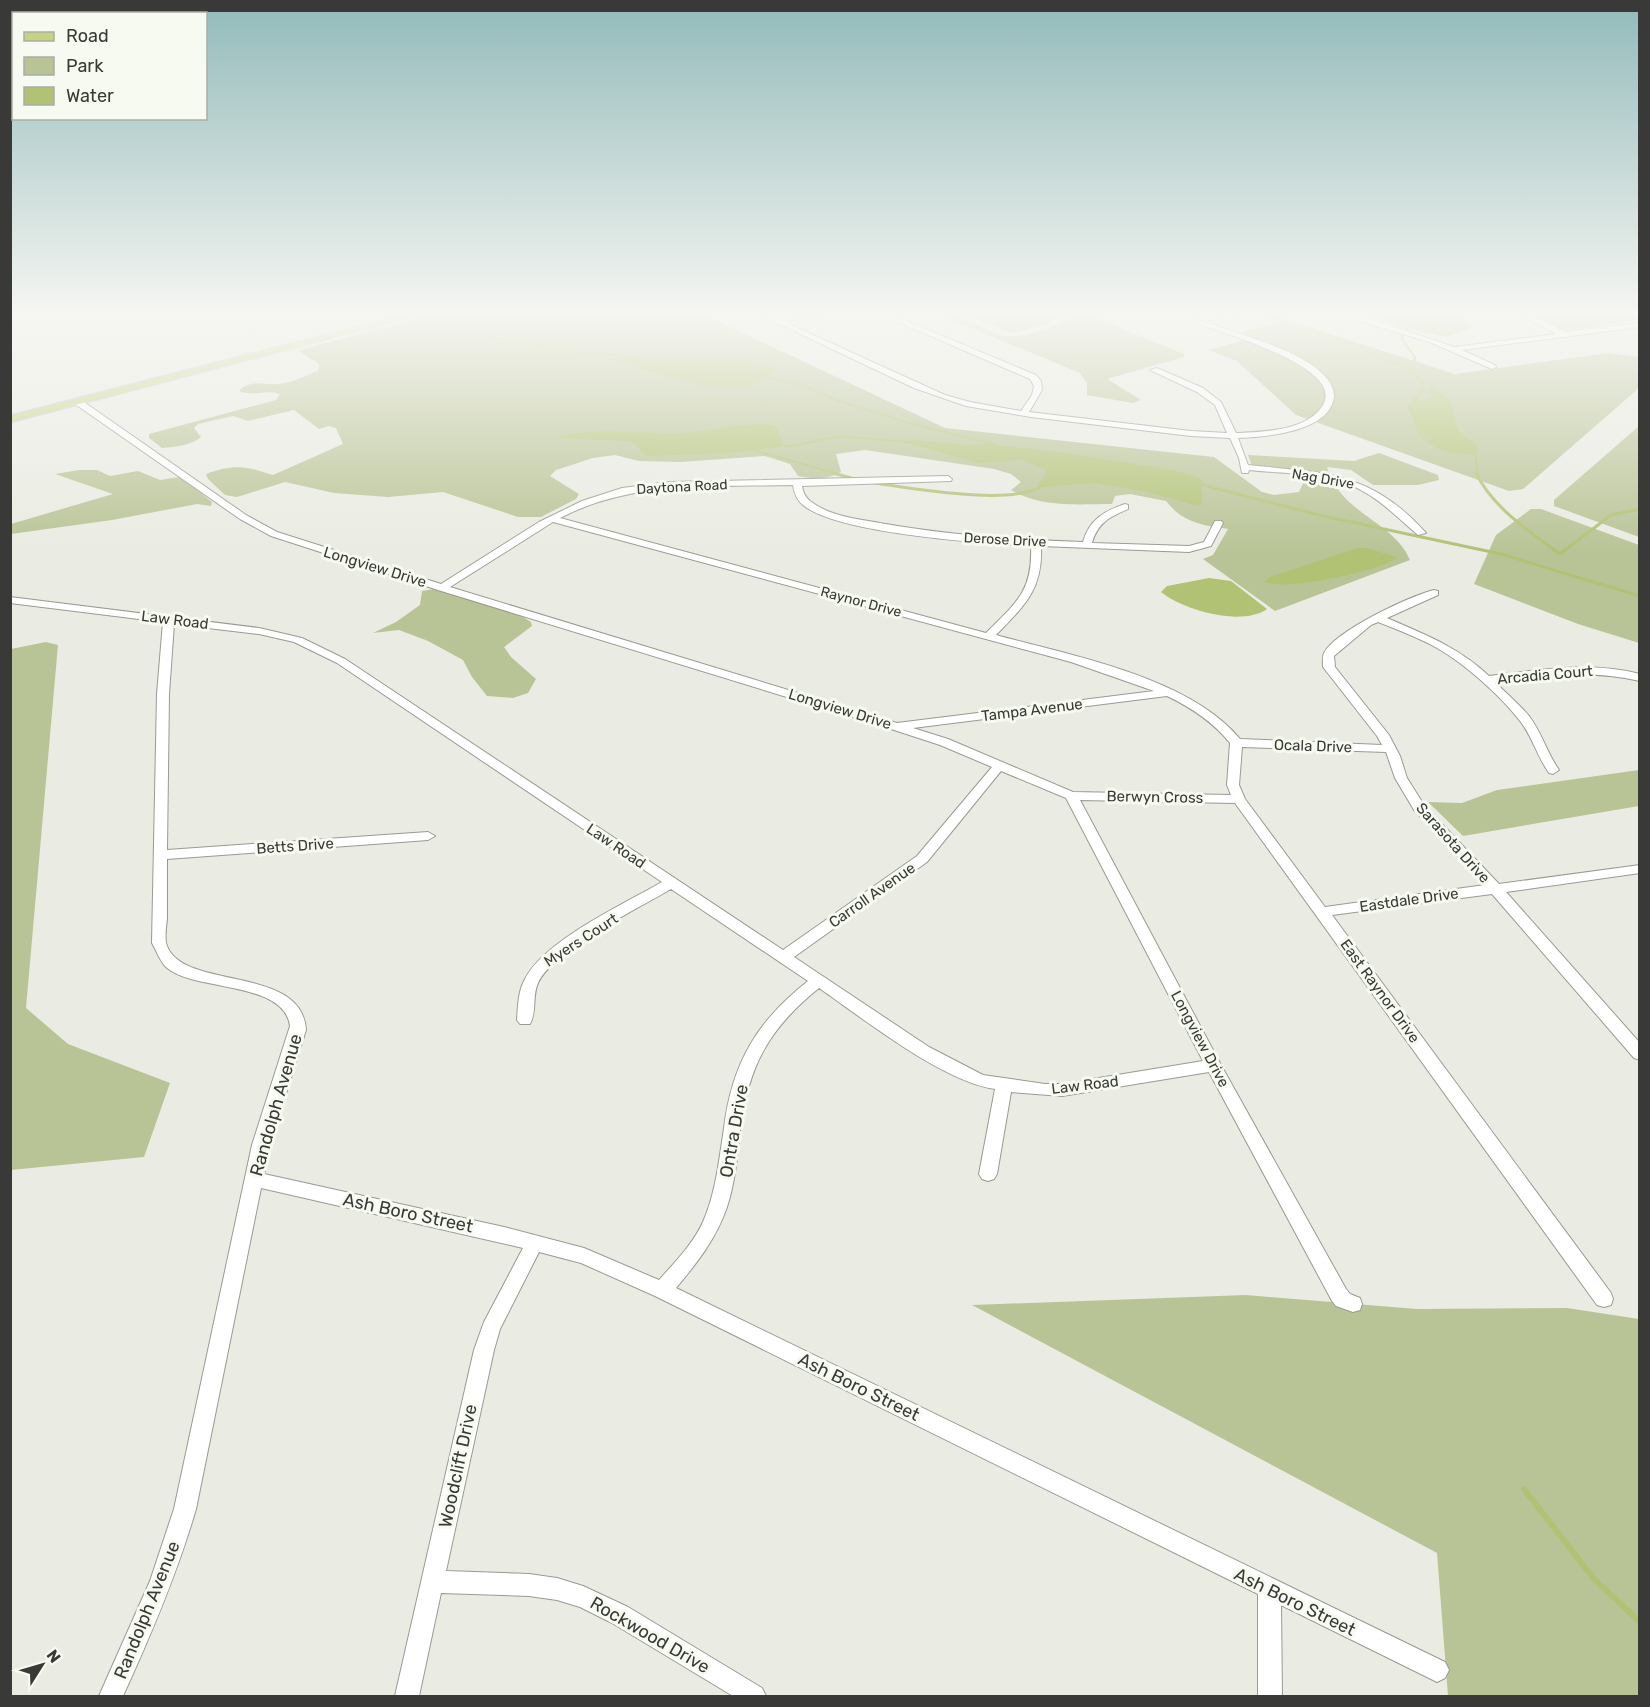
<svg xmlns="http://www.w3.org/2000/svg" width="1650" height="1707" viewBox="0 0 1650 1707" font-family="Rubik,sans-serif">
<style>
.green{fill:#b9c496}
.water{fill:#b1c275}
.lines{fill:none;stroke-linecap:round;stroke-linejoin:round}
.stream-far2{stroke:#b1c275;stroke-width:2}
.stream-far1{stroke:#b1c275;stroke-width:3}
.stream{stroke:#b1c275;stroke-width:6}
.minor-casing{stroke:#999b92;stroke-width:2}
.major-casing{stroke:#c8c8c7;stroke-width:3}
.minor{fill:#fff;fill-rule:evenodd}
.major{fill:#c5d380;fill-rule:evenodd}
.labels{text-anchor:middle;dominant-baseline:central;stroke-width:6;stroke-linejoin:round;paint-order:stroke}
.far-street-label{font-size:14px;fill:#393a37;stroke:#f7faf0}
.street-label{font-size:15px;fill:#393a37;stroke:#f7faf0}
.near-street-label{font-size:18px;fill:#393a37;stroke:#f7faf0}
</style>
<rect width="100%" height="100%" fill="#eaece3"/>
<!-- green -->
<g class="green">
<path d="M 445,312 L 698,312 L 945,428 L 1214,457 L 1262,492 L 1274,495 L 1299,492 L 1304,481 L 1298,469 L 1252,466 L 1248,455 L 1354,461 L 1379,453 L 1438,475 L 1439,480 L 1418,485 L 1373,485 L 1351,470 L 1327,467 C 1340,514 1394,521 1410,560 L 1275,611 L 1203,559 L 1213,555 L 1228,529 C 1202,525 1183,523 1166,501 L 1130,494 L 1115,496 L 1112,504 C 1079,504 1040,508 1011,490 L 1021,482 L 1011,474 L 994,469 L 865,450 L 836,454 L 841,472 C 827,480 813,479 798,476 L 790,464 L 765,456 L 681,462 L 639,461 L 615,455 L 593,458 L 556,470 L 550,476 L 579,494 L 576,499 L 541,517 L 518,517 L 443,492 L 388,497 L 334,493 L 285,482 L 237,497 L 225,495 L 208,479 L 206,474 C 234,464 246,466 273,475 L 343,444 L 336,428 L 329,426 L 319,429 L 294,410 L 248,421 L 233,416 L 198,424 L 194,428 L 201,437 C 192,445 175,447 162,448 L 149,438 L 149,434 L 276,400 L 280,394 C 266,389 253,397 239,391 C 251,378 264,386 279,384 C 294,382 306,376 319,370 L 319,364 L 299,351 L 302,349 Z"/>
<path d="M 932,312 L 946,312 L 1003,336 C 1027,338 1053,328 1073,316 L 1070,312 L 1081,312 L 1184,354 L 1184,357 L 1107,379 L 1141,400 L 1133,403 L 1087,395 L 1087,383 L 1080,373 Z"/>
<polygon points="960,312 1060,312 1060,316 1045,325 1011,333"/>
<polygon points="1523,312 1630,312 1639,316 1639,320 1574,330 1559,329"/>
<polygon points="1287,320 1455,374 1608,353 1639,357 1639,388 1523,489 1509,491 1296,415 1237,361 1208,350 1248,339 1243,332"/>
<polygon points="1639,426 1639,537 1554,506 1554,500"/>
<polygon points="79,470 97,470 110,476 138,471 160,480 180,477 212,502 211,506 197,504 112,520 11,534 11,524 113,494 55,474"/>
<polygon points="1531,509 1541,509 1639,545 1639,643 1578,624 1474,584 1496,535"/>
<polygon points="434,589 520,615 531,622 532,626 504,647 511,657 536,679 528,693 513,698 487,696 472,677 463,660 428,641 399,630 373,633 396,622 420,605 422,591"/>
<polygon points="46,642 58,645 26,1008 68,1044 170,1083 144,1157 11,1170 11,649"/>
<polygon points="1639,770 1639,806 1463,836 1428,802 1462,803 1497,790"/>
<polygon points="1246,1295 1417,1309 1567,1308 1639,1319 1639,1696 1448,1696 1437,1553 972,1305"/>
</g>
<!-- water -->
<g class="water">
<polygon points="1362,312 1450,312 1475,326 1447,337 1406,328"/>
<path d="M 626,356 L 749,361 L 776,369 C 748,409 650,372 614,359 Z"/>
<path d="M 1431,385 L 1450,400 L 1458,430 L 1466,438 L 1478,445 L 1476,454 C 1466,454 1456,454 1447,452 C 1434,449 1408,418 1408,406 L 1417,398 L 1423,401 L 1431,397 Z"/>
<path d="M 769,424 L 776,426 L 782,440 L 781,447 L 726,453 L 646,456 L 634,443 L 626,441 L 556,438 C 594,426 637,434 676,433 C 707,432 737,423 769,424 Z"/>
<polygon points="909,440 968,445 988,444 1067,453 1173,470 1200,478 1202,481 1202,504 1198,506 1148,492 1094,483 1042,487 1038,483 1046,475 1047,470 1021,460 977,463 901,441"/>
<path d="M 1358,548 L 1366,548 L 1397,557 C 1388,569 1310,584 1292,584 C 1283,585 1273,584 1264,582 L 1270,577 Z"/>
<path d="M 1209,578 L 1231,581 L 1267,609 C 1242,627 1183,610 1161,592 L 1167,586 Z"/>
</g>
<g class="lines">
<!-- stream-far2 -->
<g class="stream-far2">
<polyline points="1257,312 1326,335 1413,370 1423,386 1421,393 1414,400"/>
<polyline points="1403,325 1409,331 1402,334 1403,341 1415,357 1413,370"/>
<polyline points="487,336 574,352 626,356 625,359"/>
<polyline points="765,372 766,377 805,386 839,401 909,423 996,445"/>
<path d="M 1412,414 C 1416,431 1426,444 1443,449"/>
<path d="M 780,445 C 799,449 819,437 840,437 C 861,437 883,440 905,442"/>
<polyline points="750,449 838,474"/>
<polyline points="1471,454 1476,454 1477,474"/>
</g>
<!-- stream-far1 -->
<g class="stream-far1">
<polyline points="833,473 855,479"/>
<path d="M 1476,473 C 1493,508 1529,531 1560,554 L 1611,515 L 1640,509"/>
<path d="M 874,483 C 910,488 1015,507 1043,485"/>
<polyline points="1199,484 1323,516 1501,554 1640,596"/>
</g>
<!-- stream -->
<polyline class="stream" points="1524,1489 1594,1579 1640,1622"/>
<defs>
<g id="minor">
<path d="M 754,312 C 767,312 775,322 786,322 C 798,323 821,312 838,312 L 791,325 L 945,395 L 970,402 L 1021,411 L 1032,395 L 1034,386 L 1030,379 L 875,312 L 885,312 L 1036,375 L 1041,381 L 1042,390 L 1029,412 L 1191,431 L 1227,433 L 1215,405 L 1197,392 L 1150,370 L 1157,368 L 1203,388 L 1221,402 L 1236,433 C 1262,432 1304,431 1321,408 C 1355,363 1193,327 1169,312 C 1182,312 1193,321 1206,322 C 1219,322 1239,312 1257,312 L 1212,324 C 1244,336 1288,347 1315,367 C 1324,374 1335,385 1334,397 C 1330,432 1265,437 1238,438 L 1248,465 C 1324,473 1371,471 1426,533 L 1418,535 C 1399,519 1381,500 1359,489 C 1327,472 1285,474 1249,470 L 1248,473 L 1242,473 L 1239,458 L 1230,438 L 1191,436 L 1031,417 L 966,406 L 914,388 Z"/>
<polygon points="1331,312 1344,312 1377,321 1454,347 1557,334 1514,312 1523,312 1566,332 1640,323 1640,327 1462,350 1495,365 1496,367 1492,369 1432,343"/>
<path d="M 75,400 L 81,400 L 246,515 L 277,532 L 441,584 L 539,522 L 582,501 L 622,488 L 670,482 L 948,476 L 952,479 L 951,481 L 802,486 C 803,492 805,497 810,501 C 829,516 857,519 880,523 C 948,535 1015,540 1083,542 C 1089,520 1104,511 1125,504 L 1128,505 L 1128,509 C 1110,517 1098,522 1092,543 L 1189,546 L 1204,542 L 1215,521 L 1221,521 L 1223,523 L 1211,546 L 1189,552 L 1041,546 C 1043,590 1024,606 996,635 C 1072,656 1189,677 1240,739 L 1382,745 L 1377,736 L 1323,667 C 1323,662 1322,658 1324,653 C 1337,630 1408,597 1434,590 L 1438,591 L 1438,595 L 1387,618 C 1424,634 1460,648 1489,676 C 1540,670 1589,661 1640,674 L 1640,681 C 1590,669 1544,676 1495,682 C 1506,693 1519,704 1529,716 C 1542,733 1547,753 1559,770 L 1553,774 L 1549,773 C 1537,756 1532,736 1520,721 C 1500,695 1465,664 1437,648 C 1419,638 1398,630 1378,622 L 1371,625 L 1334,656 L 1335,667 L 1389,735 L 1400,756 L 1407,778 L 1424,805 L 1499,884 L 1640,865 L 1640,873 L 1506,892 L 1640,1043 L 1640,1060 L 1634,1058 L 1492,894 L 1332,915 L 1611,1293 L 1613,1299 L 1611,1305 L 1604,1307 L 1597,1305 L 1235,803 L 1080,800 L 1221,1065 L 1346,1289 L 1350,1294 L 1360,1298 L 1362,1304 L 1360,1310 L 1353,1312 L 1336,1306 L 1332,1301 L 1209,1072 L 1062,1096 L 1011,1092 L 997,1174 L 994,1179 L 988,1181 L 982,1179 L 979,1174 L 995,1089 C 943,1082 864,1019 819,988 C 768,1029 748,1067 740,1131 C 737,1157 735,1183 727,1207 C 716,1239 697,1263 676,1288 L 1445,1662 L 1449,1670 L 1445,1678 L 1437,1682 L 1429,1678 L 1281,1605 L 1282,1696 L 1258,1696 L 1258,1594 L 655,1296 L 581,1263 L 539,1252 L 500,1329 L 494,1350 L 446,1571 L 529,1574 L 557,1578 L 583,1586 L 628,1607 L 762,1688 L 766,1696 L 733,1696 L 612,1623 L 580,1607 L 557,1600 L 529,1596 L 441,1593 L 419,1696 L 395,1696 L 474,1350 L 484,1322 L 523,1248 L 261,1188 L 196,1509 C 177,1574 151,1635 123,1696 L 99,1696 L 150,1581 L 174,1509 L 252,1145 L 290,1026 C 284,980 193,992 166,967 C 160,961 156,950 152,943 L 157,694 L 163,622 L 10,603 L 10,597 L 259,628 L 302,638 L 345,659 L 783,950 L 917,856 L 992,767 L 940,745 L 891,729 L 438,590 L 271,536 L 240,519 L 75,404 ZM 793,485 C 794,493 797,500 803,505 C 838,534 982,543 1031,546 C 1033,591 1016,603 986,633 L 560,518 C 632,480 714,487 793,485 ZM 553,522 L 1071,662 L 1154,691 L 897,723 L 450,587 ZM 174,624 L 259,634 L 294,642 L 337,663 L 662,882 C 624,904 545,940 525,979 C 518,991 518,1006 517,1020 L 520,1024 L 530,1024 C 537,1012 532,996 538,983 C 553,950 639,908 671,889 L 808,981 C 757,1021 732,1063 724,1128 C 719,1160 716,1192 703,1222 C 693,1244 675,1262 659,1280 L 584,1248 L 504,1227 L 264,1174 L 270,1145 L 306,1030 C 302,963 179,992 166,943 C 165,936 166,926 167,919 C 167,899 167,879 167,859 L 428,840 L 435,836 L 428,832 L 167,850 L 169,694 ZM 1167,696 C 1192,708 1213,722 1230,743 L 1227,785 L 1231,795 L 1073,792 L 948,739 L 913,728 ZM 1242,747 L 1386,752 L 1395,778 L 1414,810 L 1485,885 L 1325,907 L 1245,799 L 1239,785 ZM 1001,771 L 1066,798 L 1203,1061 L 1062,1084 L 1045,1084 L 983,1075 L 929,1047 L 794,957 L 927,862 Z"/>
</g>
<polygon id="major" points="414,312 430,312 10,422 10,416"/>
</defs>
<!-- minor casing -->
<use href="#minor" class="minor-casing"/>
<!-- major casing -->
<use href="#major" class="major-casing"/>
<!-- minor -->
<use href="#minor" class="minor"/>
<!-- major -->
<use href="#major" class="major"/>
</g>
<!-- sky -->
<linearGradient id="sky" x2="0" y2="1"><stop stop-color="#92baba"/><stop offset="0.57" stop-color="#f6f6f2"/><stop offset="1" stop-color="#f6f6f2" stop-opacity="0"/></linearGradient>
<rect width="1650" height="551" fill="url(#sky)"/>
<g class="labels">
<!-- far-street labels -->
<g class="far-street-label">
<text transform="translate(1323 479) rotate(10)">Nag Drive</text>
<text transform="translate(682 487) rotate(-3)">Daytona Road</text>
<text transform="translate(1005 540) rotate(3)">Derose Drive</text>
<text transform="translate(861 602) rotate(15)">Raynor Drive</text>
</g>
<!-- street labels -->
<g class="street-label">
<text transform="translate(375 567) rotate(17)">Longview Drive</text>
<text transform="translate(175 620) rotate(7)">Law Road</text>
<text transform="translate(1545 675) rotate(-5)">Arcadia Court</text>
<text transform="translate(840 709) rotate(17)">Longview Drive</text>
<text transform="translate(1032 710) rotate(-7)">Tampa Avenue</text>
<text transform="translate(1313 746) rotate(2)">Ocala Drive</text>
<text transform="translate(1155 797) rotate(1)">Berwyn Cross</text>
<text transform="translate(1453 843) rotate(48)">Sarasota Drive</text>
<text transform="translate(295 846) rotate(-4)">Betts Drive</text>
<text transform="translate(616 846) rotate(34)">Law Road</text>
<text transform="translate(872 895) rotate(-35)">Carroll Avenue</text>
<text transform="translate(1409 900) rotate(-8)">Eastdale Drive</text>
<text transform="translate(581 940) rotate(-33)">Myers Court</text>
<text transform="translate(1380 991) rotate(54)">East Raynor Drive</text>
<text transform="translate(1200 1039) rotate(62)">Longview Drive</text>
<text transform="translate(1085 1085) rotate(-7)">Law Road</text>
</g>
<!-- near-street labels -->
<g class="near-street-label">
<text transform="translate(276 1105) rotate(-74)">Randolph Avenue</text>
<text transform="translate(734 1131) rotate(-80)">Ontra Drive</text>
<text transform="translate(408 1213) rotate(12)">Ash Boro Street</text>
<text transform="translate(859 1387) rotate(26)">Ash Boro Street</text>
<text transform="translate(458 1466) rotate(-78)">Woodclift Drive</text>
<text transform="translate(1295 1602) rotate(26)">Ash Boro Street</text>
<text transform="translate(147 1610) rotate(-68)">Randolph Avenue</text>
<text transform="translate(650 1635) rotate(30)">Rockwood Drive</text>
</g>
</g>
<!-- border -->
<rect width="1650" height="1707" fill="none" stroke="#393a37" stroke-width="24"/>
<!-- legend -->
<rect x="12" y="12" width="195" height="108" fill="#f7faf0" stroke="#abada6" stroke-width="1.5"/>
<rect x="24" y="32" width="30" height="9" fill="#c5d380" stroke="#abada6" stroke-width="1.5"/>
<text x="66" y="42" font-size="18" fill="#393a37">Road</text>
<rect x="24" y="57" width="30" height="18" fill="#b9c496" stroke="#abada6" stroke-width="1.5"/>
<text x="66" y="72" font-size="18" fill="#393a37">Park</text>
<rect x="24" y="87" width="30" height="18" fill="#b1c275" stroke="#abada6" stroke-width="1.5"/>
<text x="66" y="102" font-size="18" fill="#393a37">Water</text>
<!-- north arrow -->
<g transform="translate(42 1665) rotate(53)" stroke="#f7faf0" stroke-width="4.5" paint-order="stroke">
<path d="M0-4.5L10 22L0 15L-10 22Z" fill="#393a37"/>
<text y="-9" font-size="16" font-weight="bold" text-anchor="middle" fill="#393a37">N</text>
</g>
</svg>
